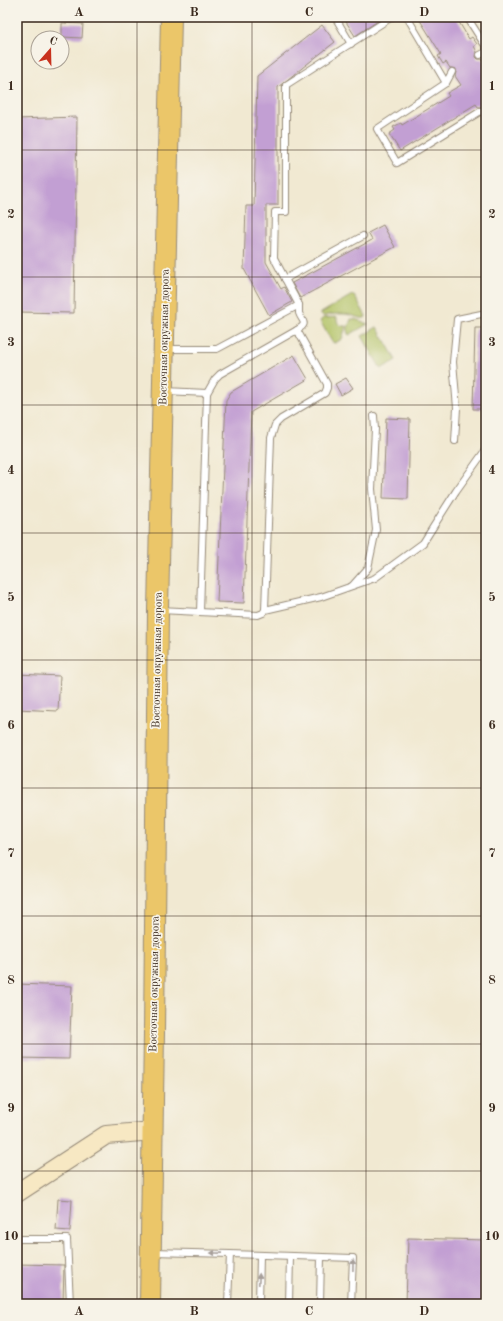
<svg xmlns="http://www.w3.org/2000/svg" width="503" height="1321" viewBox="0 0 503 1321" font-family="'Old Standard TT',serif">
<style>
.green{fill:#b2c366;stroke:#767642}
.building{fill:#c29fd3}
.lines{fill:none;stroke-linecap:round;stroke-linejoin:round}
.lane-casing{stroke:#968a78;stroke-width:8}
.secondary-casing{stroke:#968a78;stroke-width:20}
.primary-casing{stroke:#968a78;stroke-width:22}
.lane{stroke:#fff;stroke-width:6}
.secondary{stroke:#f7e8c3;stroke-width:18}
.primary{stroke:#ebc669;stroke-width:20}
.oneway{fill:#a79f9a}
.grid{fill:none;stroke:#3b2a1e;stroke-width:1;stroke-opacity:0.55}
.labels{text-anchor:middle;dominant-baseline:central;stroke-width:3.5;stroke-linejoin:round;paint-order:stroke}
.street-label{font-size:11px;fill:#3b2a1e;stroke:#f7f3e8}
.neatline{fill:none;stroke:#3b2a1e;stroke-width:1.5}
.grid-label{font-size:13px;text-anchor:middle;font-weight:bold;fill:#3b2a1e}
</style>
<rect width="100%" height="100%" fill="#f7f3e8"/>
<filter id="ink" filterUnits="userSpaceOnUse"><feTurbulence type="fractalNoise" baseFrequency=".025" numOctaves="2"/><feDisplacementMap in="SourceGraphic" scale="8" xChannelSelector="R" yChannelSelector="G"/><feConvolveMatrix kernelMatrix="1 2 1 2 8 2 1 2 1" color-interpolation-filters="sRGB"/></filter>
<filter id="wash" filterUnits="userSpaceOnUse"><feTurbulence type="fractalNoise" baseFrequency=".012" numOctaves="4" result="noise"/><feDisplacementMap in="SourceGraphic" scale="16" xChannelSelector="R" yChannelSelector="G"/><feGaussianBlur stdDeviation="0.9" result="paint"/><feColorMatrix in="noise" values="0 0 0 0 0 0 0 0 0 0 0 0 0 0 0 0 0 1.4 0 .05"/><feComposite in="paint" operator="in"/></filter>
<g filter="url(#wash)">
<rect width="100%" height="100%" fill="#f1e9d2"/>
<!-- green -->
<g class="green">
<path d="M 352,295 L 355,297 L 366,316 L 365,318 C 360,319 355,316 350,315 C 341,313 333,314 324,316 L 321,315 L 321,313 Z"/>
<path d="M 337,317 C 336,323 340,327 346,326 L 342,339 L 335,343 L 332,342 L 320,321 L 323,318 Z"/>
<polygon points="351,319 355,319 368,324 349,335 348,334 347,330"/>
<polygon points="377,327 396,360 381,369 362,336"/>
</g>
<g id="blocks">
<!-- building -->
<g class="building">
<polygon points="343,17 384,17 355,36"/>
<polygon points="418,17 456,17 469,39 472,37 477,44 474,46 477,52 476,57 478,59 482,59 486,66 486,120 483,115 485,113 485,109 481,107 478,107 476,104 400,151 389,134 395,130 393,127 401,123 402,125 449,96 447,93 461,85 455,76 456,72 456,69 452,68 450,68 446,62 443,64 438,56 441,54"/>
<polygon points="62,23 83,24 82,38 62,37"/>
<polygon points="322,25 335,42 278,87 278,205 266,205 266,262 281,289 284,287 292,302 269,315 244,269 246,206 254,206 257,76"/>
<polygon points="77,117 74,313 17,312 17,119"/>
<polygon points="383,225 395,247 300,298 292,283 372,240 368,233"/>
<polygon points="475,328 486,328 486,409 473,409"/>
<polygon points="294,355 308,379 251,412 244,603 217,602 226,400 231,392"/>
<polygon points="346,378 353,388 341,395 335,384"/>
<polygon points="386,418 410,419 408,499 383,498"/>
<polygon points="17,674 60,676 58,711 17,709"/>
<polygon points="17,984 72,986 69,1059 17,1058"/>
<polygon points="58,1199 72,1200 70,1231 56,1230"/>
<polygon points="408,1238 486,1240 486,1304 406,1304"/>
<polygon points="17,1264 64,1265 63,1304 17,1304"/>
</g>
</g>
</g>
<g filter="url(#ink)">
<use href="#blocks" fill-opacity="0" stroke="#968a78" stroke-width="1"/>
<g class="lines">
<defs>
<g id="lane">
<polyline points="335,17 351,44"/>
<polyline points="407,17 446,83"/>
<polyline points="467,17 486,47"/>
<polyline points="480,55 486,52"/>
<polyline points="452,72 446,83 377,129 397,163 481,111"/>
<polyline points="285,279 363,236"/>
<path d="M 297,330 C 309,323 302,322 299,313 C 299,312 299,306 299,305"/>
<polyline points="166,349 217,349 299,305 274,258 275,212 286,212 286,85 392,17"/>
<polyline points="455,441 457,408 453,362 457,319 486,313"/>
<polyline points="353,585 368,568 376,530 372,489 375,429 374,416"/>
<polyline points="160,610 258,615 263,613 265,610 271,438 275,425 281,419 325,393 327,388 327,384 297,330 220,374 215,379 207,393 165,391"/>
<polyline points="265,610 321,597 375,578 423,543 456,491 486,449"/>
<polyline points="200,612 207,393"/>
<polyline points="17,1239 67,1239 70,1304"/>
<polyline points="153,1252 230,1254 353,1258 351,1304"/>
<polyline points="228,1304 230,1254"/>
<polyline points="259,1304 260,1255"/>
<polyline points="289,1304 290,1256"/>
<polyline points="320,1304 321,1257"/>
</g>
<polyline id="secondary" points="17,1193 106,1135 153,1131"/>
<polyline id="primary" points="150,1304 154,1033 158,610 171,17"/>
</defs>
<!-- lane casing -->
<use href="#lane" class="lane-casing"/>
<!-- secondary casing -->
<use href="#secondary" class="secondary-casing"/>
<!-- primary casing -->
<use href="#primary" class="primary-casing"/>
<!-- lane -->
<use href="#lane" class="lane"/>
<!-- secondary -->
<use href="#secondary" class="secondary"/>
<!-- primary -->
<use href="#primary" class="primary"/>
</g>
<!-- one-way arrows -->
<defs><path id="oneway-solid" d="M-6-.8H1V-3.2L6.5 0L1 3.2V.8H-6Z"/></defs>
<g class="oneway">
<use href="#oneway-solid" transform="translate(216 1253) rotate(-179)"/>
<use href="#oneway-solid" transform="translate(353 1265) rotate(-89)"/>
<use href="#oneway-solid" transform="translate(259 1279) rotate(-88)"/>
</g>
</g>
<!-- grid -->
<path class="grid" d="M 137,17 L 137,1304M 252,17 L 252,1304M 366,17 L 366,1304M 17,150 L 486,150M 17,277 L 486,277M 17,405 L 486,405M 17,533 L 486,533M 17,660 L 486,660M 17,788 L 486,788M 17,916 L 486,916M 17,1044 L 486,1044M 17,1171 L 486,1171"/>
<g class="labels">
<!-- street labels -->
<g class="street-label">
<text transform="translate(165 337) rotate(-89)">Восточная окружная дорога</text>
<text transform="translate(158 660) rotate(-89)">Восточная окружная дорога</text>
<text transform="translate(155 984) rotate(-89)">Восточная окружная дорога</text>
</g>
</g>
<!-- margin -->
<rect width="503" height="1321" fill="none" stroke="#f7f3e8" stroke-width="44"/>
<!-- north arrow -->
<g transform="translate(50 50) rotate(20)"><circle r="19" fill="#f7f3e8" stroke="#aca397"/>
<path d="M0-3L7 15L0 10L-7 15Z" fill="#c8321e"/>
<text y="-6" font-size="11" font-weight="bold" text-anchor="middle" fill="#3b2a1e">С</text>
</g>
<rect x="22" y="22" width="459" height="1277" class="neatline"/>
<g class="grid-label">
<text x="79" y="16">A</text>
<text x="194" y="16">B</text>
<text x="309" y="16">C</text>
<text x="424" y="16">D</text>
<text x="11" y="90">1</text>
<text x="492" y="90">1</text>
<text x="11" y="218">2</text>
<text x="492" y="218">2</text>
<text x="11" y="346">3</text>
<text x="492" y="346">3</text>
<text x="11" y="474">4</text>
<text x="492" y="474">4</text>
<text x="11" y="601">5</text>
<text x="492" y="601">5</text>
<text x="11" y="729">6</text>
<text x="492" y="729">6</text>
<text x="11" y="857">7</text>
<text x="492" y="857">7</text>
<text x="11" y="984">8</text>
<text x="492" y="984">8</text>
<text x="11" y="1112">9</text>
<text x="492" y="1112">9</text>
<text x="11" y="1240">10</text>
<text x="492" y="1240">10</text>
<text x="79" y="1315">A</text>
<text x="194" y="1315">B</text>
<text x="309" y="1315">C</text>
<text x="424" y="1315">D</text>
</g>
</svg>
